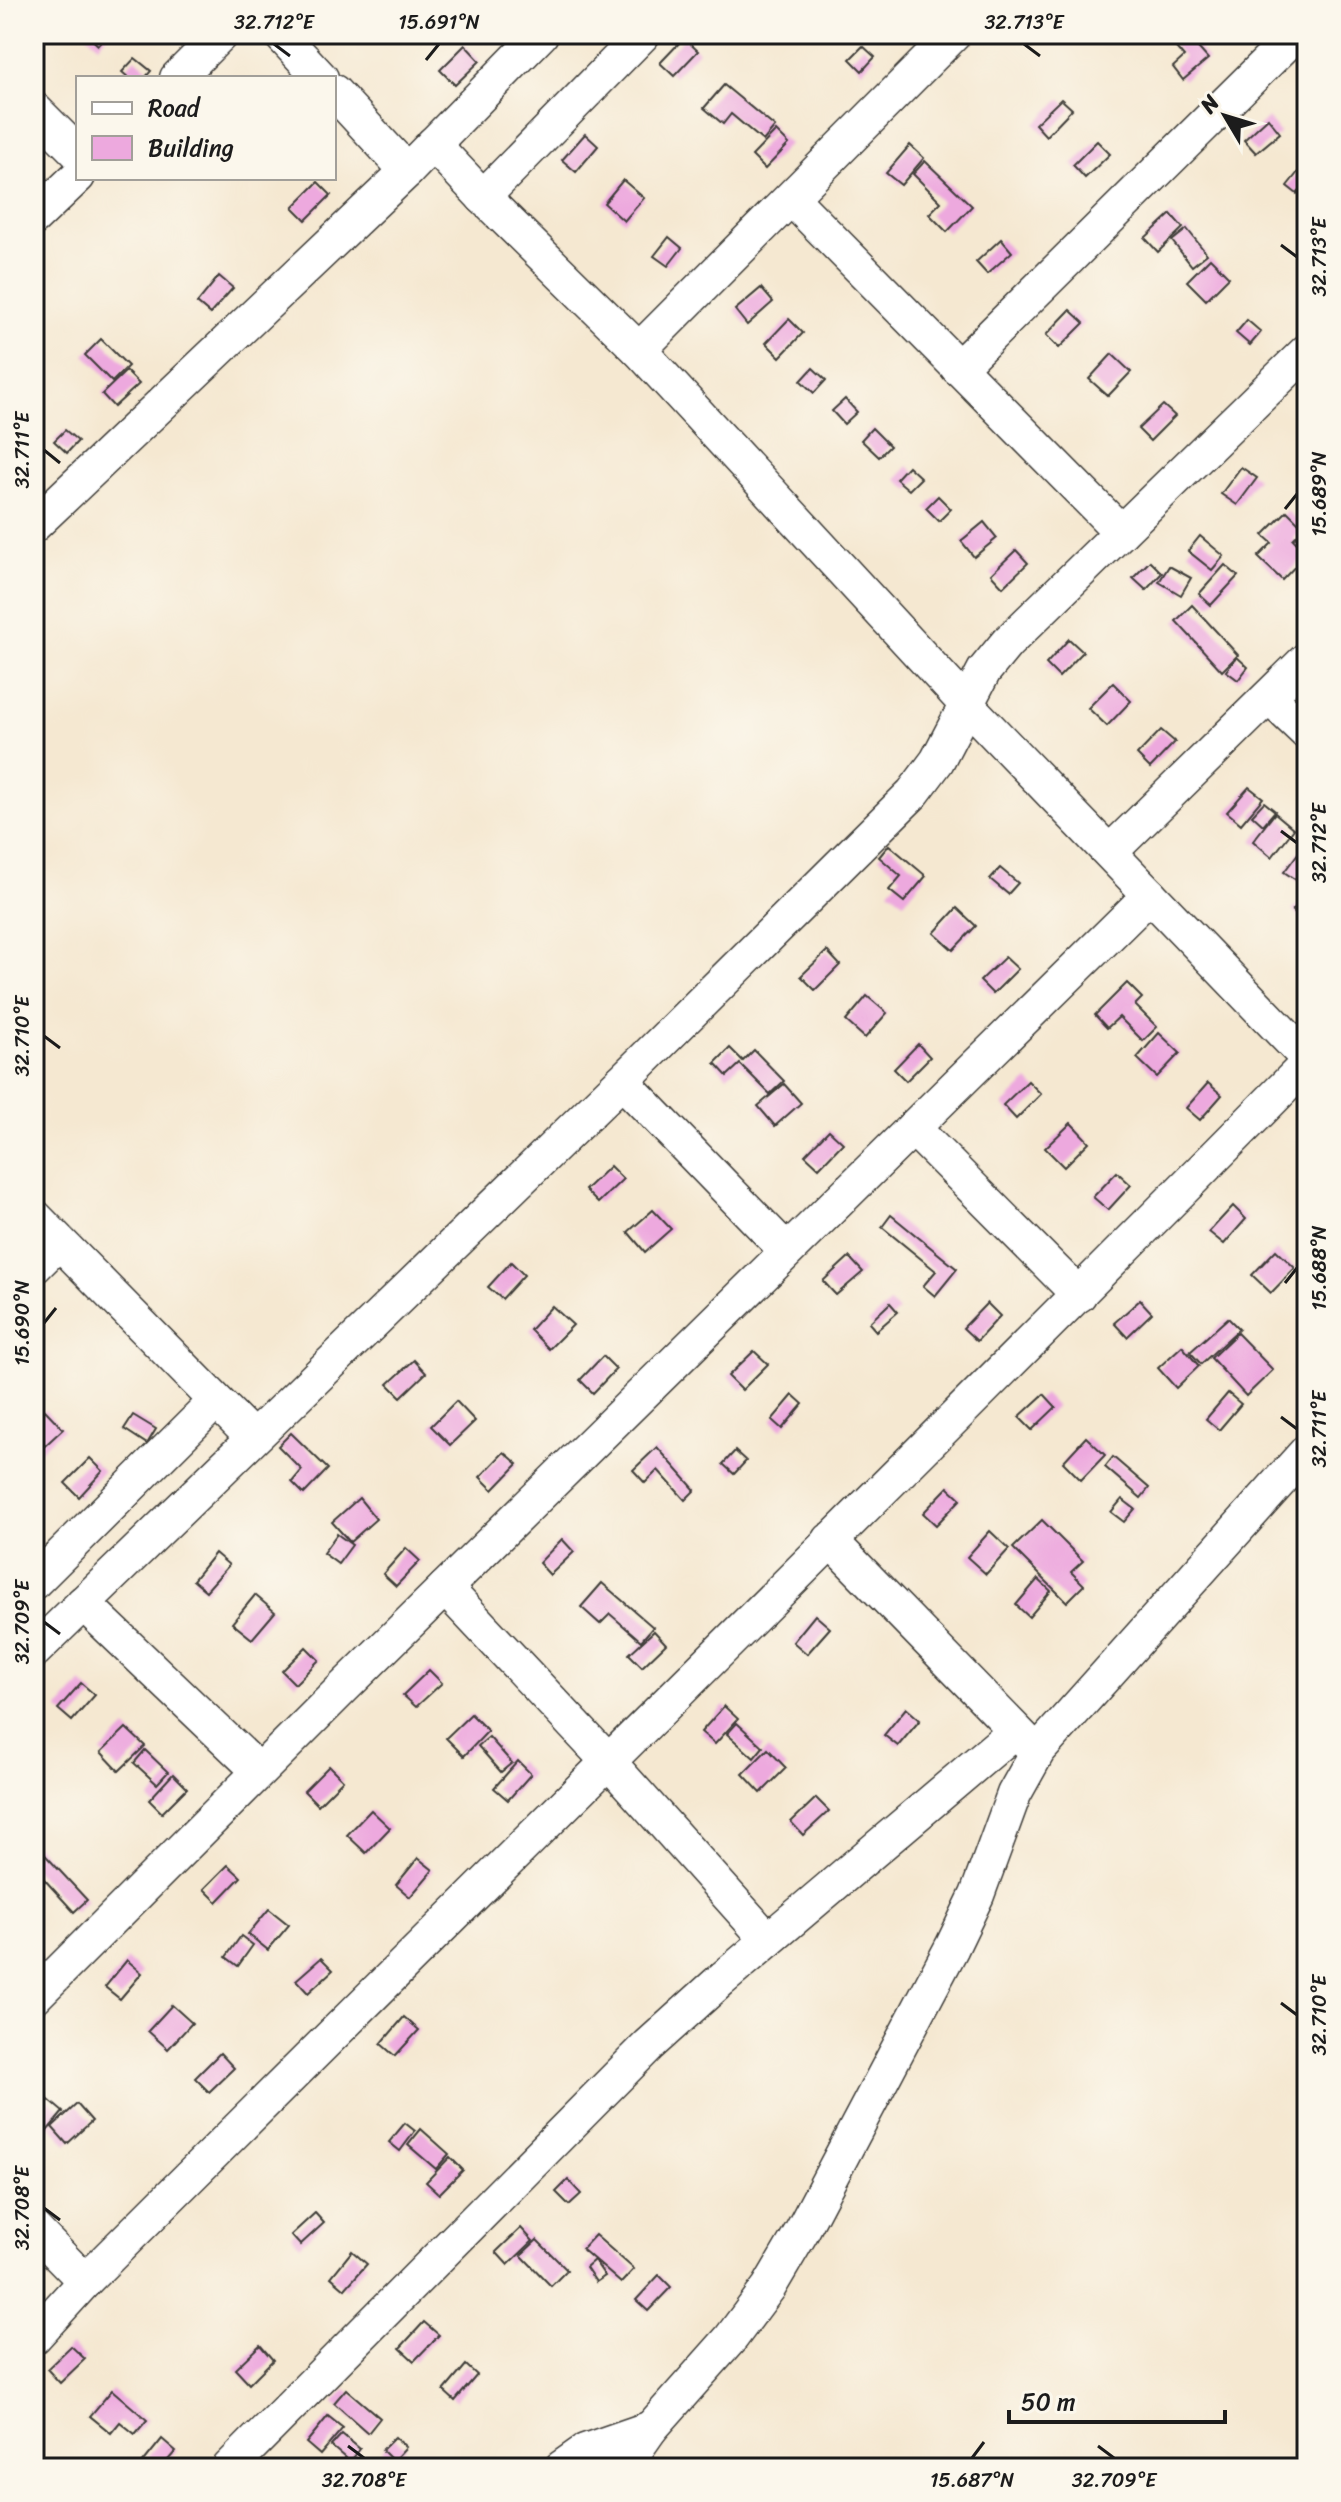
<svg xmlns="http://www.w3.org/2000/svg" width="1341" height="2502" viewBox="0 0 1341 2502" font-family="Sriracha,sans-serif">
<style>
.building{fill:#eda9de}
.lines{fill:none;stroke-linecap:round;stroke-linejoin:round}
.minor-casing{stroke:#3d3b37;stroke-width:37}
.minor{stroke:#fff;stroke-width:34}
.ticks{fill:none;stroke:#1c1c1c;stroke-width:3}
.neatline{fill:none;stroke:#1c1c1c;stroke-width:3}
.ticks-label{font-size:20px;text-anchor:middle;fill:#1c1c1c}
</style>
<rect width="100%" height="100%" fill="#fbf7ec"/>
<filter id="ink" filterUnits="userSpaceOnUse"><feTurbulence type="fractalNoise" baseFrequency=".0125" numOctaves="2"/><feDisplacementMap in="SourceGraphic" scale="16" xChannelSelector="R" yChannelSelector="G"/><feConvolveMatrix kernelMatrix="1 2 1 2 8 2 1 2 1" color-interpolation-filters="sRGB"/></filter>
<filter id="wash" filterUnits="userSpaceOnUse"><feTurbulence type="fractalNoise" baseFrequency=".006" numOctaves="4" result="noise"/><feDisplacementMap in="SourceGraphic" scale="32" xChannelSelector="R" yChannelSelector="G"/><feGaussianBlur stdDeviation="1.8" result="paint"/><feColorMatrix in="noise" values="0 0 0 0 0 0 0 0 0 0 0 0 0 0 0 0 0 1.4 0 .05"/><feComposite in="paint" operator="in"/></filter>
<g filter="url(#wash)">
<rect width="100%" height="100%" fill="#f5e8d1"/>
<g id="blocks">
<!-- building -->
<g class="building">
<polygon points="86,34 108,34 98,45"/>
<polygon points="1164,34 1186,34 1208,59 1183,80 1173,67 1184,57"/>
<polygon points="684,38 698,51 674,76 660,63"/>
<polygon points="465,45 480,61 455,85 440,70"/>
<polygon points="863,46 875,57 862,71 850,59"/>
<polygon points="135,58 151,71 145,78 129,78 122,72"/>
<polygon points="724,85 775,127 763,141 731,114 723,124 704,108"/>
<polygon points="1061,99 1072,109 1046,136 1035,124"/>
<polygon points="1268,118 1280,133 1256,153 1244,140"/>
<polygon points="776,131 789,144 765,169 752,156"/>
<polygon points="585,134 598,146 576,172 562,160"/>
<polygon points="1097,141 1110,154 1085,178 1073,165"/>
<polygon points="910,145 924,158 901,185 886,173"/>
<polygon points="925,161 972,206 947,232 929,214 941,202 913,174"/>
<polygon points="1307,161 1307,183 1297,194 1287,186"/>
<polygon points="623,180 644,198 624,221 604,203"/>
<polygon points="318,182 331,195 306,220 293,207"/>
<polygon points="1171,214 1183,228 1158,252 1145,238"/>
<polygon points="1187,229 1207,254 1192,266 1172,241"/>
<polygon points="669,237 682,248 668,266 654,256"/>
<polygon points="1001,239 1012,252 987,274 976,262"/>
<polygon points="1210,258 1229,277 1206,300 1187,281"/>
<polygon points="219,276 233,288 210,314 197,303"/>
<polygon points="761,288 773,302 747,325 735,310"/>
<polygon points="1070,310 1084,323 1059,348 1046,335"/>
<polygon points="789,319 803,333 780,357 766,343"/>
<polygon points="1247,320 1261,332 1250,345 1236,333"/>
<polygon points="101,339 128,366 112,382 85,355"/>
<polygon points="1112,354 1131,372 1108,396 1089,379"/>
<polygon points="813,368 826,380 814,393 801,381"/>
<polygon points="126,371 139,384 114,407 102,394"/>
<polygon points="845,399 857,412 844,424 832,411"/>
<polygon points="1163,405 1175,416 1150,441 1138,429"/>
<polygon points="872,428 890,446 879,457 861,440"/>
<polygon points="65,430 78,441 67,453 54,441"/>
<polygon points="908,466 921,478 909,490 896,479"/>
<polygon points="1241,467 1257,478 1237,505 1221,494"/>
<polygon points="938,496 951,509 939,521 926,508"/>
<polygon points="1287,511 1304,528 1293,539 1307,554 1282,580 1258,557 1272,543 1263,535"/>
<polygon points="984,522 997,538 974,557 961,541"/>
<polygon points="1200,536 1224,556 1212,570 1188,551"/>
<polygon points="1016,550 1028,563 1003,587 991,574"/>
<polygon points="1150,561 1162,573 1146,590 1133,578"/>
<polygon points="1225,565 1238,576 1211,605 1199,594"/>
<polygon points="1169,566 1191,578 1181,595 1159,582"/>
<polygon points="1192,605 1238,655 1222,671 1176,621"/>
<polygon points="1069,639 1083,652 1059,677 1046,664"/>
<polygon points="1237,657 1248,667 1238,680 1226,671"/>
<polygon points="1113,683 1131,701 1107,726 1088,708"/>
<polygon points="1161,730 1175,742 1150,768 1137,755"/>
<polygon points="1249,787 1263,798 1241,824 1227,812"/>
<polygon points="1264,802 1275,811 1263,825 1252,815"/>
<polygon points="1275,813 1294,829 1272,857 1253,841"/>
<polygon points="889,845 926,876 904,902 889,890 901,876 879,857"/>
<polygon points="1302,848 1307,851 1307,871 1299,882 1284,872"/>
<polygon points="1000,868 1018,883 1008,894 990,879"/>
<polygon points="1307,894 1307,919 1305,922 1292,911"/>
<polygon points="957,908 976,926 953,950 934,933"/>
<polygon points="827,951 840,965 815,990 801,976"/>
<polygon points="1005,957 1018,969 993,994 980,981"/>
<polygon points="1127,983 1142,998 1135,1005 1157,1027 1143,1041 1119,1017 1107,1028 1095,1015"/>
<polygon points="867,996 887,1013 865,1038 846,1021"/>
<polygon points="1159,1033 1180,1053 1157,1077 1137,1058"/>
<polygon points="918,1044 930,1057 906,1081 894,1069"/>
<polygon points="730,1048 743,1061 754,1050 784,1081 770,1094 740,1064 727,1076 715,1063"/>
<polygon points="1028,1081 1041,1094 1016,1119 1003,1105"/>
<polygon points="1208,1083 1222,1095 1200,1120 1186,1108"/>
<polygon points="784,1084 801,1103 775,1126 758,1106"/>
<polygon points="1071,1123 1089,1142 1064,1167 1045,1148"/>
<polygon points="829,1130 843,1143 819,1168 805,1155"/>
<polygon points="610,1166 623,1179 598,1203 585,1190"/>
<polygon points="1117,1172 1131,1185 1108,1210 1093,1197"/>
<polygon points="1233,1206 1246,1219 1224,1244 1209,1232"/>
<polygon points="653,1210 671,1229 645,1252 628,1232"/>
<polygon points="891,1215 957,1269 935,1296 923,1286 936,1271 882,1227"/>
<polygon points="1276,1250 1295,1268 1271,1293 1252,1275"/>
<polygon points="849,1257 863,1272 836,1295 823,1281"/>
<polygon points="511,1262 524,1275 502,1299 488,1287"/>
<polygon points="1140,1300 1152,1313 1127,1337 1114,1323"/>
<polygon points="890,1303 898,1312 876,1331 869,1323"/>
<polygon points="987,1303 1000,1316 977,1341 963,1328"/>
<polygon points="552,1306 573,1325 549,1349 530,1330"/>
<polygon points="1228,1318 1239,1329 1201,1364 1190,1352"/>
<polygon points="1237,1333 1273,1370 1246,1396 1211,1358"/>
<polygon points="1182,1346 1199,1366 1176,1388 1158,1368"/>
<polygon points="754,1351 768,1364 742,1390 728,1376"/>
<polygon points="603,1356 616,1369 593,1393 580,1380"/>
<polygon points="414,1360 426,1373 401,1397 388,1384"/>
<polygon points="1228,1393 1241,1404 1219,1430 1206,1419"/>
<polygon points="1044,1394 1056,1407 1032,1430 1019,1417"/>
<polygon points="793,1395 803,1404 782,1429 772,1420"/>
<polygon points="456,1401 475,1421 450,1445 431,1426"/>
<polygon points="45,1410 63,1429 37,1453 34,1450 34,1420"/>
<polygon points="133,1415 156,1429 147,1444 124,1429"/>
<polygon points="291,1433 328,1469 304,1494 292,1482 302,1470 278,1446"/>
<polygon points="1086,1437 1105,1455 1081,1480 1063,1462"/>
<polygon points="657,1447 695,1490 685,1500 658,1470 645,1483 633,1470"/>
<polygon points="735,1451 746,1461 734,1474 723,1464"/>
<polygon points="504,1452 518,1464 493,1490 480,1477"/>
<polygon points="1113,1457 1149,1488 1141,1498 1105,1467"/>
<polygon points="90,1458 103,1471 79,1497 65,1483"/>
<polygon points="948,1487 961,1499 936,1525 923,1513"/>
<polygon points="359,1498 376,1519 350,1542 332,1522"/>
<polygon points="1122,1499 1135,1509 1124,1522 1111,1512"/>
<polygon points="1042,1520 1083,1561 1071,1572 1084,1585 1067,1602 1013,1548"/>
<polygon points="990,1531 1009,1549 986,1574 967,1557"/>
<polygon points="337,1534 352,1545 338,1564 323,1553"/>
<polygon points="562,1539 574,1552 550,1575 539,1563"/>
<polygon points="406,1548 420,1561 396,1586 383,1574"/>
<polygon points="215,1553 229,1565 206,1591 193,1580"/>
<polygon points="1038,1579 1051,1591 1029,1617 1016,1605"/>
<polygon points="602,1583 653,1627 641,1641 610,1614 600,1624 581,1607"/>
<polygon points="255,1595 275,1612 252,1639 232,1623"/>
<polygon points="815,1615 830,1628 807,1654 793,1642"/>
<polygon points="654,1631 666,1644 642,1667 629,1654"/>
<polygon points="306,1647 319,1660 295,1684 282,1671"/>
<polygon points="429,1670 442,1683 416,1707 403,1695"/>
<polygon points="81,1683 95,1695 72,1721 58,1709"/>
<polygon points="724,1706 738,1719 715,1744 701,1732"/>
<polygon points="906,1708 920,1720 898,1746 884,1735"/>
<polygon points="471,1714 488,1731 464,1756 446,1738"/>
<polygon points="737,1723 763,1747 754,1758 727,1734"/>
<polygon points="126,1728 145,1746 119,1771 101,1752"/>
<polygon points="489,1737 512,1763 501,1772 478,1746"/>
<polygon points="768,1749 786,1768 761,1793 743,1774"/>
<polygon points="145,1750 168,1772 157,1784 134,1763"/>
<polygon points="518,1761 531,1774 508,1800 494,1788"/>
<polygon points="329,1766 343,1780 318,1805 304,1791"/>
<polygon points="173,1774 187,1788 162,1813 149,1800"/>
<polygon points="816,1798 829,1811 803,1835 791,1822"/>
<polygon points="371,1810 390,1828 366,1853 347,1835"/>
<polygon points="34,1843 87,1900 74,1912 34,1868"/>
<polygon points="418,1858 433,1870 410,1897 396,1885"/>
<polygon points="228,1865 241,1877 217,1902 204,1889"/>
<polygon points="269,1909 289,1925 268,1950 248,1934"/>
<polygon points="241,1936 253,1945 238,1966 226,1957"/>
<polygon points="321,1958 333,1970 308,1993 296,1980"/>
<polygon points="127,1960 142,1973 120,1999 105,1987"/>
<polygon points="172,2005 192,2023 168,2049 148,2031"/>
<polygon points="404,2017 419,2030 395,2056 381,2044"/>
<polygon points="220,2053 234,2068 209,2092 195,2078"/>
<polygon points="34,2061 45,2072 34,2082"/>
<polygon points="44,2096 63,2112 47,2131 34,2120 34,2108"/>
<polygon points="77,2104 92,2121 67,2144 52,2127"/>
<polygon points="405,2123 415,2131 400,2151 389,2142"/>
<polygon points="421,2129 449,2154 436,2169 408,2145"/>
<polygon points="450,2157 463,2170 439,2194 426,2182"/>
<polygon points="568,2180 581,2194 569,2205 556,2192"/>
<polygon points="315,2213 324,2223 300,2245 291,2235"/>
<polygon points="521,2228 533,2241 508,2265 496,2252"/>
<polygon points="595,2235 634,2269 621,2283 582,2249"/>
<polygon points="537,2240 567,2270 551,2286 521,2255"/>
<polygon points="352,2251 367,2264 345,2289 331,2277"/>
<polygon points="594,2260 605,2276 596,2282 586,2267"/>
<polygon points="659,2275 671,2287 648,2311 636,2300"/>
<polygon points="424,2322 439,2335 414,2361 400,2348"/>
<polygon points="260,2345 273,2360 249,2384 235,2369"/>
<polygon points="71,2346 85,2359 60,2383 47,2369"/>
<polygon points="466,2365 477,2375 455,2401 444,2391"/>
<polygon points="346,2389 380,2418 368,2433 334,2403"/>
<polygon points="112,2390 147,2420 135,2434 120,2422 111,2433 90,2416"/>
<polygon points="328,2416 343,2428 320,2455 306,2443"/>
<polygon points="342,2434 360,2449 350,2462 331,2446"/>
<polygon points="395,2437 406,2447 393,2461 382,2450"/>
<polygon points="162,2439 176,2451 161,2468 144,2468 141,2465"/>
</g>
</g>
</g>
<g filter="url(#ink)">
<use href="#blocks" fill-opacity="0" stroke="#3d3b37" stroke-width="2"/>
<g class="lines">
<defs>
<g id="minor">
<polyline points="280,34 321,78"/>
<polyline points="643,34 483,197 639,350 966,704 1307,1058"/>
<polyline points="177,78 221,34"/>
<polyline points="34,109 78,153"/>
<polyline points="433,144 483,197"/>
<polyline points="407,171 541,34"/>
<polyline points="792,199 1121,532"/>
<polyline points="34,218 78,176"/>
<polyline points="639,350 954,34"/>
<polyline points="958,368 1296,34"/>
<polyline points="34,525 407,171 334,92"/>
<polyline points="1269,697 1307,733"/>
<polyline points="1110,852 1307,659"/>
<polyline points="622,1081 787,1251"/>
<polyline points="913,1128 1079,1295"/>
<polyline points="34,1216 253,1438"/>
<polyline points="34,1267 59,1242"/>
<polyline points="830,1540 1031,1746"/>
<polyline points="34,1582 216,1401"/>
<polyline points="445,1588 607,1760 768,1940"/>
<polyline points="83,1603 259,1771"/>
<polyline points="34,1651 622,1081 913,793 937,761 984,671 1007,643 1307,351"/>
<polyline points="34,1997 344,1687 1150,895"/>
<polyline points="34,2229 85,2281"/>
<path d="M 34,2337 L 85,2281 C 492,1875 903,1473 1307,1064"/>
<polyline points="229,2468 649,2045 721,1980 1015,1731"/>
<polyline points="561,2468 585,2451 651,2428"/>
<polyline points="623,2468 651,2428 731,2338 769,2287 802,2231 952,1947 977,1895 1014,1794 1038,1751 1307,1451"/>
</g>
</defs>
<!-- minor casing -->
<use href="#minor" class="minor-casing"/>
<!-- minor -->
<use href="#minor" class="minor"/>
</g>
</g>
<!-- ticks -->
<path class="ticks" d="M 274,44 L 290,56M 1024,44 L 1040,56M 426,60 L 439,44M 1281,245 L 1297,257M 44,450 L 60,463M 1285,509 L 1297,494M 1281,831 L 1297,843M 44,1036 L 60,1048M 1285,1283 L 1297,1268M 44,1323 L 56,1308M 1281,1417 L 1297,1429M 44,1622 L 60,1634M 1281,2003 L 1297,2015M 44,2208 L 60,2220M 348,2446 L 364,2458M 1098,2446 L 1114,2458M 972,2458 L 984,2442"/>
<!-- margin -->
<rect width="1341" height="2502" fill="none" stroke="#fbf7ec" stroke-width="88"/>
<!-- legend -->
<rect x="76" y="76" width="260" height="104" fill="#fbf7ec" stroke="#a29f99" stroke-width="2"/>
<rect x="92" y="102" width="40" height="12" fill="#ffffff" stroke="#a29f99" stroke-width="2"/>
<text x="148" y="116" font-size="24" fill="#1c1c1c">Road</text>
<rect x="92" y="136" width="40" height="24" fill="#eda9de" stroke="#a29f99" stroke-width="2"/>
<text x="148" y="156" font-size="24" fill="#1c1c1c">Building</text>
<!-- north arrow -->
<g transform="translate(1225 116) rotate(308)" stroke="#fbf7ec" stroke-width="6" paint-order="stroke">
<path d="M0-6L14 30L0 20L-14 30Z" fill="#1c1c1c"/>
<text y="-12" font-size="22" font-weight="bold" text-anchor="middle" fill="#1c1c1c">N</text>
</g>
<!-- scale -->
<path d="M1009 2410v12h216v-12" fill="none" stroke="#1c1c1c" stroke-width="4"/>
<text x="1021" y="2410" font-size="24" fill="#1c1c1c" stroke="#fbf7ec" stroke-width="6" paint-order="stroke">50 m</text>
<rect x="44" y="44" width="1253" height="2414" class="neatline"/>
<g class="ticks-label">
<text x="274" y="29">32.712°E</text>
<text x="439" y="29">15.691°N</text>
<text x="1024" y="29">32.713°E</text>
<text transform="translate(1319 257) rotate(-90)" y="7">32.713°E</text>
<text transform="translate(22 450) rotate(-90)" y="7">32.711°E</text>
<text transform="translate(1319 494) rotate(-90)" y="7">15.689°N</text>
<text transform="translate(1319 843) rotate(-90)" y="7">32.712°E</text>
<text transform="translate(22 1036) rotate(-90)" y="7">32.710°E</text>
<text transform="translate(1319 1268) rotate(-90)" y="7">15.688°N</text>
<text transform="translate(22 1323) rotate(-90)" y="7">15.690°N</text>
<text transform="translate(1319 1429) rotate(-90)" y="7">32.711°E</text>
<text transform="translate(22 1622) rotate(-90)" y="7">32.709°E</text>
<text transform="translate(1319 2015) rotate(-90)" y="7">32.710°E</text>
<text transform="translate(22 2208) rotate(-90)" y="7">32.708°E</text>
<text x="364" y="2487">32.708°E</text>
<text x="972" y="2487">15.687°N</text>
<text x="1114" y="2487">32.709°E</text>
</g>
</svg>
